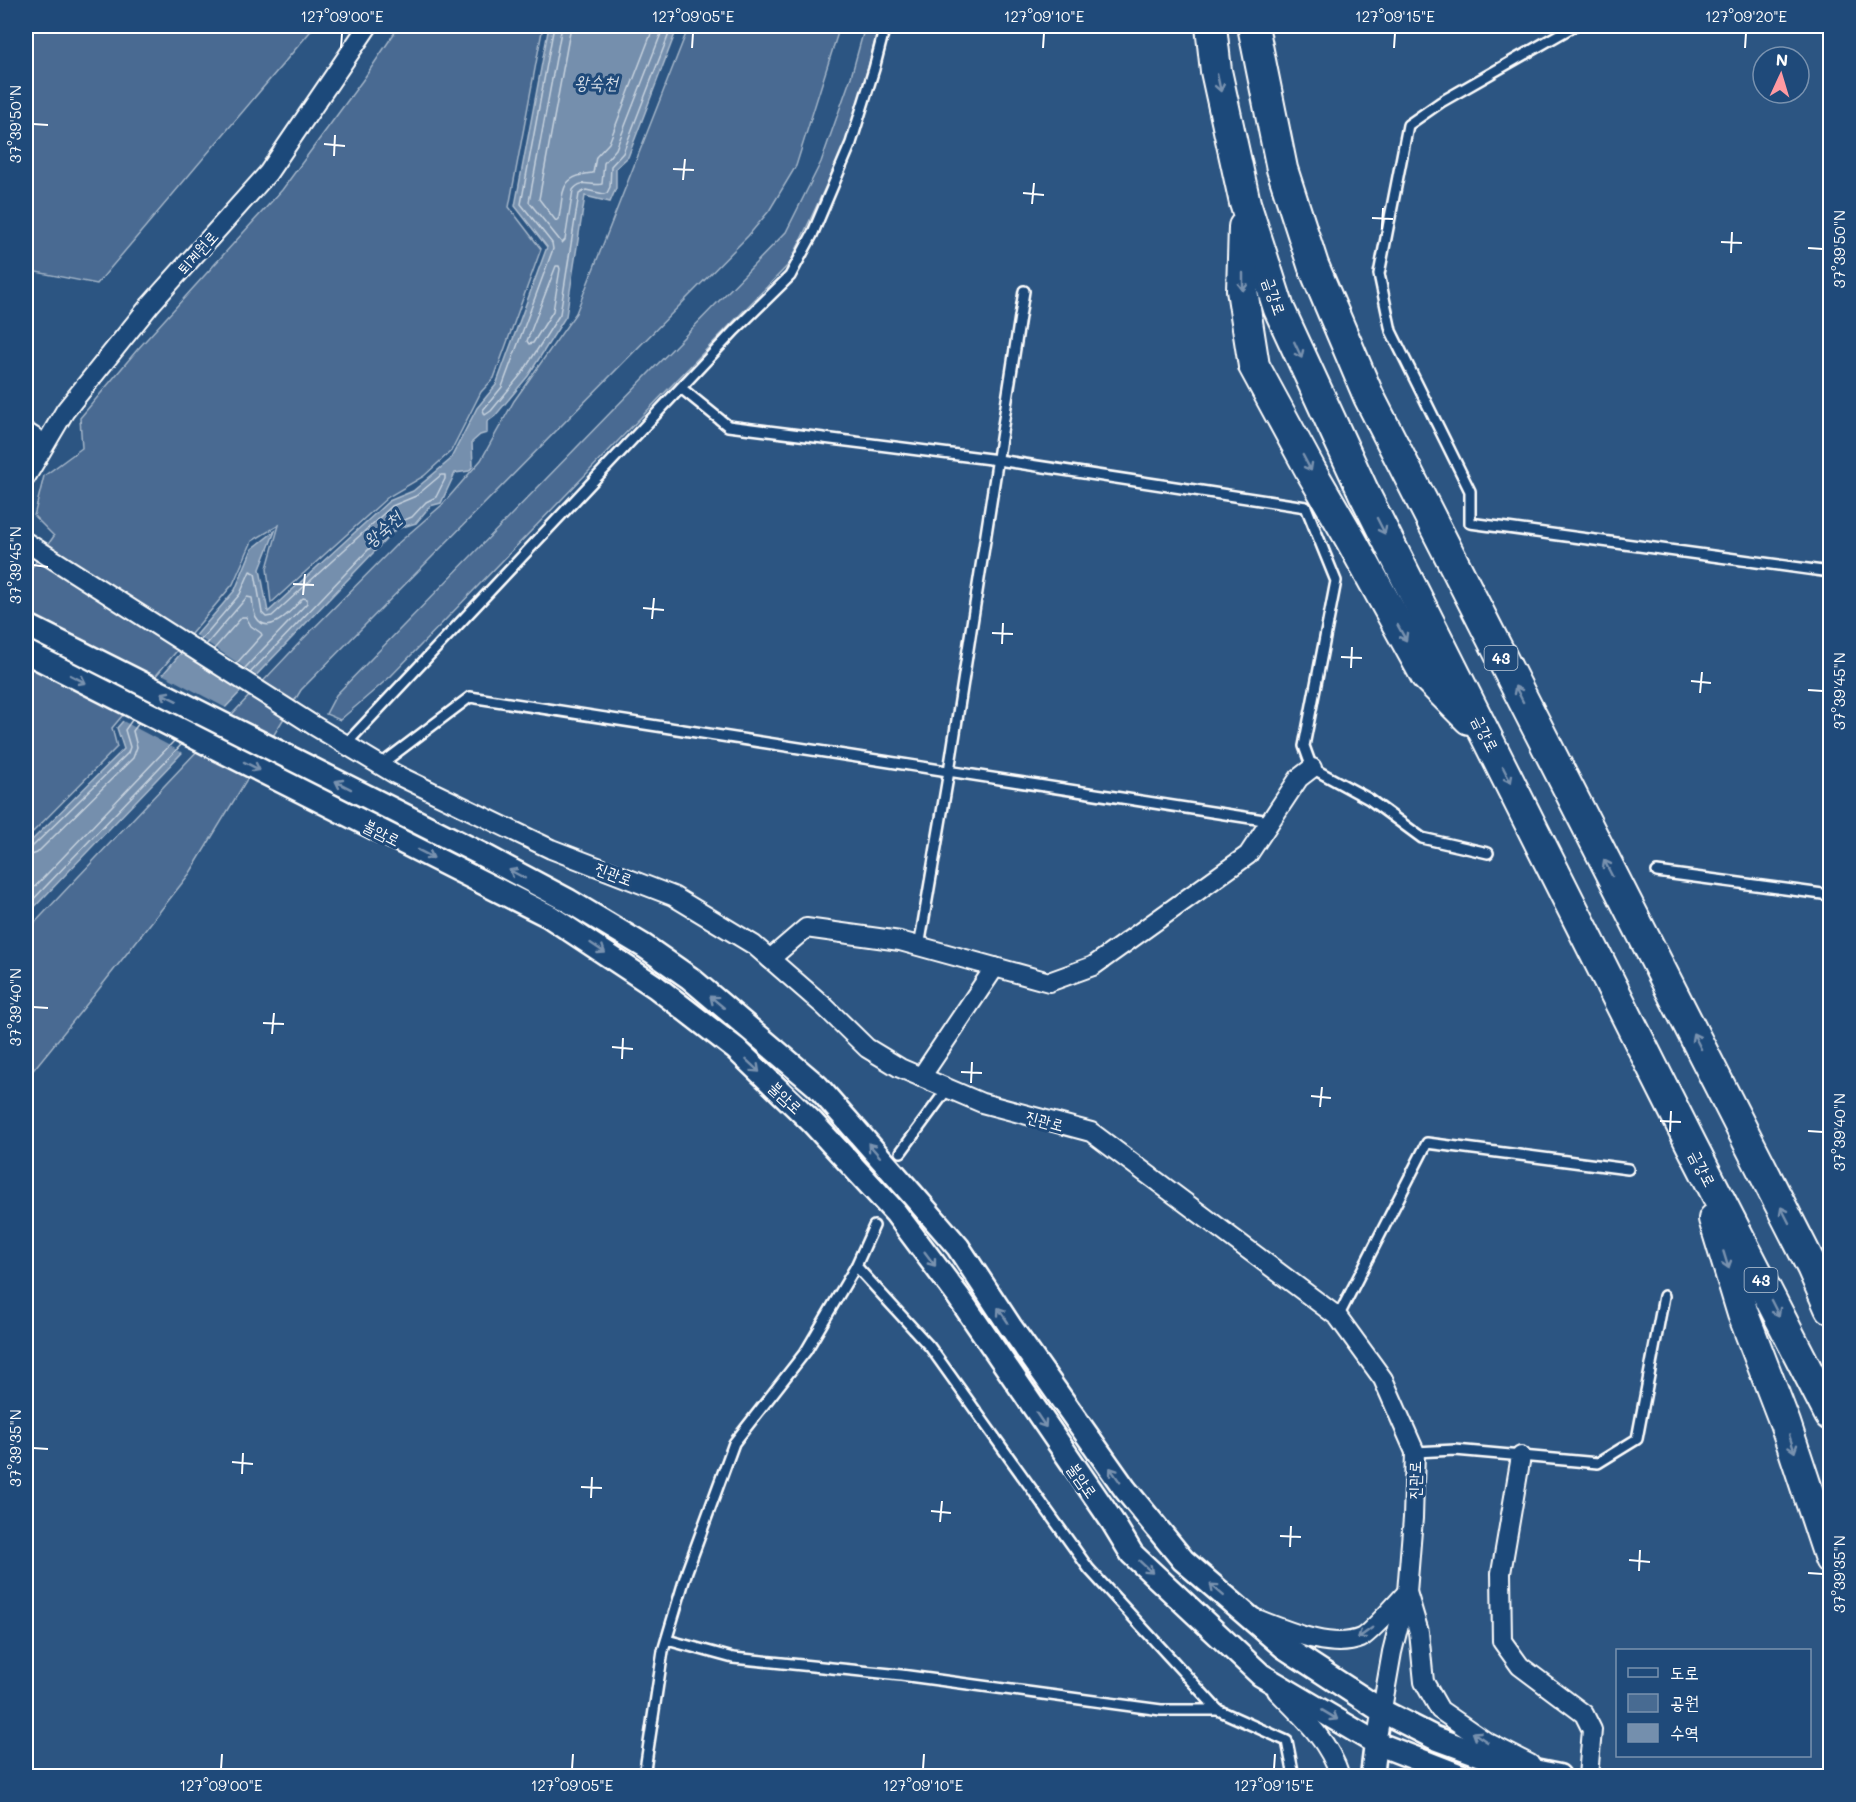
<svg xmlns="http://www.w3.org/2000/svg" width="1856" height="1802" viewBox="0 0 1856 1802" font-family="Mali,'Poor Story',sans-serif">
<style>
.green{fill:#486b92;stroke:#a4b5c8;stroke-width:1.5}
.water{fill:#748fad;stroke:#acbcce;stroke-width:1.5}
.pier{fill:#2c5582}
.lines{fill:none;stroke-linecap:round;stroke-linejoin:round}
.shore{stroke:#c7d2de;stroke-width:1.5}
.service-casing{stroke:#fff;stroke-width:14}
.minor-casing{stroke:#fff;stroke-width:22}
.tertiary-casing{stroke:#fff;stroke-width:27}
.trunk-casing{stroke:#fff;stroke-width:34}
.service{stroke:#1f4a7a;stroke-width:9}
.minor{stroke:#1f4a7a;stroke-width:18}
.tertiary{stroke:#1f4a7a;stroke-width:22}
.trunk{stroke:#1f4a7a;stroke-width:30}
.oneway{stroke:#7992af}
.ticks{fill:none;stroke:#fff;stroke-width:2}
.labels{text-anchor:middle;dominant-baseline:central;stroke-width:6;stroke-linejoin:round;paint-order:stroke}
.shield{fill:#1f4a7a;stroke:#bcc9d7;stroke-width:1.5}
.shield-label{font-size:15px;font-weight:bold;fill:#fff}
.street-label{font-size:16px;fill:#fff;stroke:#1f4a7a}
.water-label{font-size:18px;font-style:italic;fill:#d5dde6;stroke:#1f4a7a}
.neatline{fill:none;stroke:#fff;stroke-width:2}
.ticks-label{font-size:15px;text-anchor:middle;fill:#fff}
</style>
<rect width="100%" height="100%" fill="#2c5582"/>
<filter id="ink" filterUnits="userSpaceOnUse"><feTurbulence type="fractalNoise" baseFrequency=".0167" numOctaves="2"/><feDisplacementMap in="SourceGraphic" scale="12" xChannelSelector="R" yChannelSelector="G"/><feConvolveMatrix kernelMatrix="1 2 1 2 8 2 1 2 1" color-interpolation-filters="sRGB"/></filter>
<g filter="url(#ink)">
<!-- green -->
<g class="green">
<polygon points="26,26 315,26 97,284 26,270"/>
<polygon points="399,26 543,26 509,207 541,249 494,378 481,392 451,451 424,476 388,497 271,603 267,568 279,525 252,541 233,584 112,728 117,747 26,839 26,573 33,566 54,536 34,516 44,476 82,448 80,418 137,350 282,190 365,77"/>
<polygon points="689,26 840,26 796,166 769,211 748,236 301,690 190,873 95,994 26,1079 26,932 304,638 396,545 442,505 481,460 514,401 576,313"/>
<polygon points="865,26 879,26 850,134 790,263 391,676 340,720 326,714 336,695 786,232 821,162 851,77"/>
</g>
<!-- water -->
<polygon class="water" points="549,26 678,26 628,157 616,168 616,188 610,202 585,196 566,316 528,376 495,416 487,422 487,433 480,435 472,442 473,466 469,471 455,473 441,503 430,506 416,523 396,529 26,916 26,846 124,749 117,728 235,590 252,549 275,531 260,569 268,612 389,501 413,491 450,460 477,408 496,385 547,247 515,206"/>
<!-- pier -->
<g class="pier">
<polygon points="194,634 259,677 243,693 179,652"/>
<polygon points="160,673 228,709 185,754 121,720"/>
</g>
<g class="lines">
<!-- shore -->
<g class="shore">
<polyline points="554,26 521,204 552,243 553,249 502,387 483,410 485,415 491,411 523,372 560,314 579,194 586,190 604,194 607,193 610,187 611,166 623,153 672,26"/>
<path d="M 562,26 L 529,202 L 562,243 L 565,240 L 573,190 C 582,178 591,187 602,184 L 604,163 L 616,149 L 664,26"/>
<path d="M 571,26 L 539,199 L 556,221 L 559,218 C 564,191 559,176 593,173 L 596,157 L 609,143 L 654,26"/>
<polygon points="556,266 559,266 560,269 553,311 533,343 529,344 527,341"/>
<polyline points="200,641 240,594 250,571 255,573 262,613 266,617 272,616 392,506 416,496 441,475 445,475 445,479 436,497 426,502 412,517 392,525 250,673"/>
<path d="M 206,645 L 247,597 L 252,598 C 253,604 253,612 256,617 C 269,639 293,608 303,598 L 307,599 L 307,603 L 244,669"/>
<polyline points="214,649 242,617 246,617 251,626 261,633 262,635 236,664"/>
<polyline points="26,849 32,847 128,753 130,747 125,730 132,720"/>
<polyline points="26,857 37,853 133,758 137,747 133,731 139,723"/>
<polyline points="26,896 174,741"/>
<polyline points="26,907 181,745"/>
</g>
<defs>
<g id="service">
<polyline points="1574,26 1441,102 1408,125 1379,274 1391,331 1470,491 1470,523 1830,572"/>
<polyline points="681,388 728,426 998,460 1306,507 1336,581 1304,746 1312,768 1369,799 1422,838 1488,853"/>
<polyline points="346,744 735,330 790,276 812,235 851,143 874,69 885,26"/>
<polyline points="380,765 470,697 1270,821"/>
<polyline points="1657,872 1830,895"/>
<polyline points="919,947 949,771 1024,291"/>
<polyline points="901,1152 948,1088"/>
<polyline points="856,1266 930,1347 1089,1569 1218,1710 1287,1741 1294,1776"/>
<polyline points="1338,1317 1427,1143 1628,1169"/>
<polyline points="1415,1452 1455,1450 1598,1463 1637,1439 1664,1296"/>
<polyline points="667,1640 733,1658 901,1675 1161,1710 1218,1710"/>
<polyline points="644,1776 663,1651 687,1571 734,1443 806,1351 856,1266 874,1226"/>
</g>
<g id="minor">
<polyline points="26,432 45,444"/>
<polyline points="26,477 65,411 150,305 268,173 368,26"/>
<polyline points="26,542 313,725 395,774 551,849 673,896 754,945 824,1006 867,1048 900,1068 982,1103 1091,1132 1338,1317 1383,1379 1415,1452 1413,1518 1407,1592 1392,1652 1376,1743"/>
<polyline points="770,959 806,928 900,941 1049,982 1093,966 1248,855 1299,778 1312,768"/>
<polyline points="921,1077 995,967"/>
<polyline points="1521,1456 1501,1573 1502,1641 1520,1666 1584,1714 1592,1730 1588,1776"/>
<path d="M 1254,1618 C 1284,1629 1330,1651 1361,1638 C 1370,1633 1398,1602 1407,1592 L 1419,1632 L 1424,1682 L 1440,1710 L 1485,1741 L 1530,1764"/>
<path d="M 1277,1691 C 1303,1717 1329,1741 1340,1776"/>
</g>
<g id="tertiary">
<polyline points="26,625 481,854 569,901 644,946 690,978 817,1086 912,1194 958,1247 1010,1326 1125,1489 1183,1560 1284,1647 1382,1711 1435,1738 1514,1767 1559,1776"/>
<polyline points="26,652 549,916 656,987 736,1049 812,1122 895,1212 958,1296 1112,1521 1132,1554 1261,1675 1376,1743 1461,1776"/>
<polyline points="1372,1776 1376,1743"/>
</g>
<g id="trunk">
<polyline points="1211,26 1216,71 1245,203 1279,309 1364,493 1691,1144 1830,1415"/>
<polyline points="1253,26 1282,169 1313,265 1369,397 1812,1267 1830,1308"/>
<polyline points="1244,227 1242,290 1254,366 1311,471 1351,540 1426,676 1469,719"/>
<polyline points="1714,1219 1743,1314 1785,1423 1830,1559"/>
</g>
</defs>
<!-- service casing -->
<use href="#service" class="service-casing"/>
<!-- minor casing -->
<use href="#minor" class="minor-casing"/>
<!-- tertiary casing -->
<use href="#tertiary" class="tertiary-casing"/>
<!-- trunk casing -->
<use href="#trunk" class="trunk-casing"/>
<!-- service -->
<use href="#service" class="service"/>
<!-- minor -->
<use href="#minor" class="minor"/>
<!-- tertiary -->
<use href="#tertiary" class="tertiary"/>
<!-- trunk -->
<use href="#trunk" class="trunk"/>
</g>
<!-- one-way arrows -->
<defs><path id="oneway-shaft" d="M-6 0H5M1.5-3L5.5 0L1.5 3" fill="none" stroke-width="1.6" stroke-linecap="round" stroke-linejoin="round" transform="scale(1.5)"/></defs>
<g class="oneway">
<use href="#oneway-shaft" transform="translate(1219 83) rotate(78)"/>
<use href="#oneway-shaft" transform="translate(1243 282) rotate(90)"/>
<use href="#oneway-shaft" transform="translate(1298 350) rotate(65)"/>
<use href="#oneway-shaft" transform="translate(1307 463) rotate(62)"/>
<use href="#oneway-shaft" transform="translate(1381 526) rotate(63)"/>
<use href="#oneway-shaft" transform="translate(1402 633) rotate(61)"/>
<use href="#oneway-shaft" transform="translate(78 679) rotate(27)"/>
<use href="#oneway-shaft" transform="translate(1519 694) rotate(-117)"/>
<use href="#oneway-shaft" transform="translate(169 697) rotate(-153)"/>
<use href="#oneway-shaft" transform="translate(252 766) rotate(27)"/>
<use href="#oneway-shaft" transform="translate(1507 775) rotate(63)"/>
<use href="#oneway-shaft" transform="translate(343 785) rotate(-153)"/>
<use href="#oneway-shaft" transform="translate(426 854) rotate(27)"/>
<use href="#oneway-shaft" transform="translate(1608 868) rotate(-117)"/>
<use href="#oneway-shaft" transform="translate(517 874) rotate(-152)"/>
<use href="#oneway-shaft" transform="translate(598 948) rotate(34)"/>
<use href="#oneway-shaft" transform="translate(717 1002) rotate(-140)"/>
<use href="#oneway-shaft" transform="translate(1697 1041) rotate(-117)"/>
<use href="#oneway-shaft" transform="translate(753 1066) rotate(43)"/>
<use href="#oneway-shaft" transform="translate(874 1150) rotate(-131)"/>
<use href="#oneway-shaft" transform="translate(1785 1215) rotate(-117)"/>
<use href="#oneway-shaft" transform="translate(930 1259) rotate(53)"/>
<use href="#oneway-shaft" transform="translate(1726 1260) rotate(73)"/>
<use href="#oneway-shaft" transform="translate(1775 1308) rotate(63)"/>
<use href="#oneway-shaft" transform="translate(1003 1315) rotate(-124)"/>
<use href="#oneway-shaft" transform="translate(1041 1420) rotate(56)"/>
<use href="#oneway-shaft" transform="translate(1792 1444) rotate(72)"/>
<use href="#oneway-shaft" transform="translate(1115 1475) rotate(-125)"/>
<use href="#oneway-shaft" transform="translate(1146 1567) rotate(43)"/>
<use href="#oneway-shaft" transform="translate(1217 1590) rotate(-139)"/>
<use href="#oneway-shaft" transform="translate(1365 1633) rotate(144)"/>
<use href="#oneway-shaft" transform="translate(1330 1715) rotate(31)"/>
<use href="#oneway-shaft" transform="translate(1480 1737) rotate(-147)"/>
</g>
</g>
<!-- ticks -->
<path class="ticks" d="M 341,48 L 342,33M 692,48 L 693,33M 1043,48 L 1044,33M 1394,48 L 1395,33M 1745,48 L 1746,33M 33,124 L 48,125M 324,144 L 345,146M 334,156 L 335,135M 673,169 L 694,170M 683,180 L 685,159M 1023,193 L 1044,195M 1032,204 L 1034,183M 1372,218 L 1393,219M 1382,229 L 1383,208M 1721,242 L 1742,243M 1808,248 L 1823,249M 1731,253 L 1732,232M 33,565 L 48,567M 293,584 L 314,585M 303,595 L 305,574M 643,608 L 664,610M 652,619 L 654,598M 992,633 L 1013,634M 1002,644 L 1003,623M 1341,657 L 1362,658M 1351,668 L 1352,647M 1691,681 L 1711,683M 1808,690 L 1823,691M 1700,693 L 1702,672M 33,1007 L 48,1008M 263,1023 L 284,1024M 272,1034 L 274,1013M 612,1047 L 633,1049M 622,1059 L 623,1038M 961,1072 L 982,1073M 971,1083 L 972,1062M 1311,1096 L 1331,1098M 1320,1107 L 1322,1087M 1660,1121 L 1681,1122M 1808,1131 L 1823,1132M 1670,1132 L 1671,1111M 33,1448 L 48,1449M 232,1462 L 253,1464M 242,1474 L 243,1453M 581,1487 L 602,1488M 591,1498 L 592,1477M 931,1511 L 951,1513M 940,1522 L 942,1501M 1280,1536 L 1301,1537M 1290,1547 L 1291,1526M 1629,1560 L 1650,1562M 1639,1571 L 1640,1550M 1808,1573 L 1823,1574M 221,1769 L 222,1754M 572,1769 L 573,1754M 923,1769 L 924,1754M 1274,1769 L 1275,1754"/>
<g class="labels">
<!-- shield labels -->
<g class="shield">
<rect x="1484.5" y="646" width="33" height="24" rx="4.5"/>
<rect x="1744.5" y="1268" width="33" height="24" rx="4.5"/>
</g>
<g class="shield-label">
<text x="1501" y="658">43</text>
<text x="1761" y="1280">43</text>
</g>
<!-- street labels -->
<g class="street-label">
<text transform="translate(197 252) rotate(-48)">퇴계원로</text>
<text transform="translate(1275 296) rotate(71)">금강로</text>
<text transform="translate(1486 733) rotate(63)">금강로</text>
<text transform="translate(382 832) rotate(27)">불암로</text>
<text transform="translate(614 873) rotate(21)">진관로</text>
<text transform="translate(786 1097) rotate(43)">불암로</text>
<text transform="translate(1045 1120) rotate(15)">진관로</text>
<text transform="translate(1703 1168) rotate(63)">금강로</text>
<text transform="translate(1083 1480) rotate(55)">불암로</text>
<text transform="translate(1414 1480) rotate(-89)">진관로</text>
</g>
<!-- water labels -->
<g class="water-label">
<text x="596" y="82">왕숙천</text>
<text transform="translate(382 529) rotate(-41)">왕숙천</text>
</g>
</g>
<!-- margin -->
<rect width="1856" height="1802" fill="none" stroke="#1f4a7a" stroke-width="66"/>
<!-- legend -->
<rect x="1616" y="1649" width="195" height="108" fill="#1f4a7a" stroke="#7992af" stroke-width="1.5"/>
<rect x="1628" y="1668" width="30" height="9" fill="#1f4a7a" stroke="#7992af" stroke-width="1.5"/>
<text x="1670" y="1679" font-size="18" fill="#ffffff">도로</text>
<rect x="1628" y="1694" width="30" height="18" fill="#486b92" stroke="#7992af" stroke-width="1.5"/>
<text x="1670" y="1709" font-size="18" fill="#ffffff">공원</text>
<rect x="1628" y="1724" width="30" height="18" fill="#748fad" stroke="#7992af" stroke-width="1.5"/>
<text x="1670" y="1739" font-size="18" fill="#ffffff">수역</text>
<!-- north arrow -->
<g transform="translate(1781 75) rotate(4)"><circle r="28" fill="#1f4a7a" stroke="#7992af" stroke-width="1.5"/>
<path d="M0-4.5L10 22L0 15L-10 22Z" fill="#ff9aa2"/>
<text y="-9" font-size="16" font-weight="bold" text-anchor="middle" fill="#ffffff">N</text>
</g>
<rect x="33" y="33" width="1790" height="1736" class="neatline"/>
<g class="ticks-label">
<text x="342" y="22">127°09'00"E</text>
<text x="693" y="22">127°09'05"E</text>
<text x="1044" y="22">127°09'10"E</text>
<text x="1395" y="22">127°09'15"E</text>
<text x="1746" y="22">127°09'20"E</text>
<text transform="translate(16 124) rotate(-90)" y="5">37°39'50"N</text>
<text transform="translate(1840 249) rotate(-90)" y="5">37°39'50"N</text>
<text transform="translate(16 565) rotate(-90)" y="5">37°39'45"N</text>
<text transform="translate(1840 691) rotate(-90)" y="5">37°39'45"N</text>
<text transform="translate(16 1007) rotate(-90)" y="5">37°39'40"N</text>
<text transform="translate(1840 1132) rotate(-90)" y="5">37°39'40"N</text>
<text transform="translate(16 1448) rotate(-90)" y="5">37°39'35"N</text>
<text transform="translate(1840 1574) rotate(-90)" y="5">37°39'35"N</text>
<text x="221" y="1791">127°09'00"E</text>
<text x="572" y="1791">127°09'05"E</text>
<text x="923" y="1791">127°09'10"E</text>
<text x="1274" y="1791">127°09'15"E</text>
</g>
</svg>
